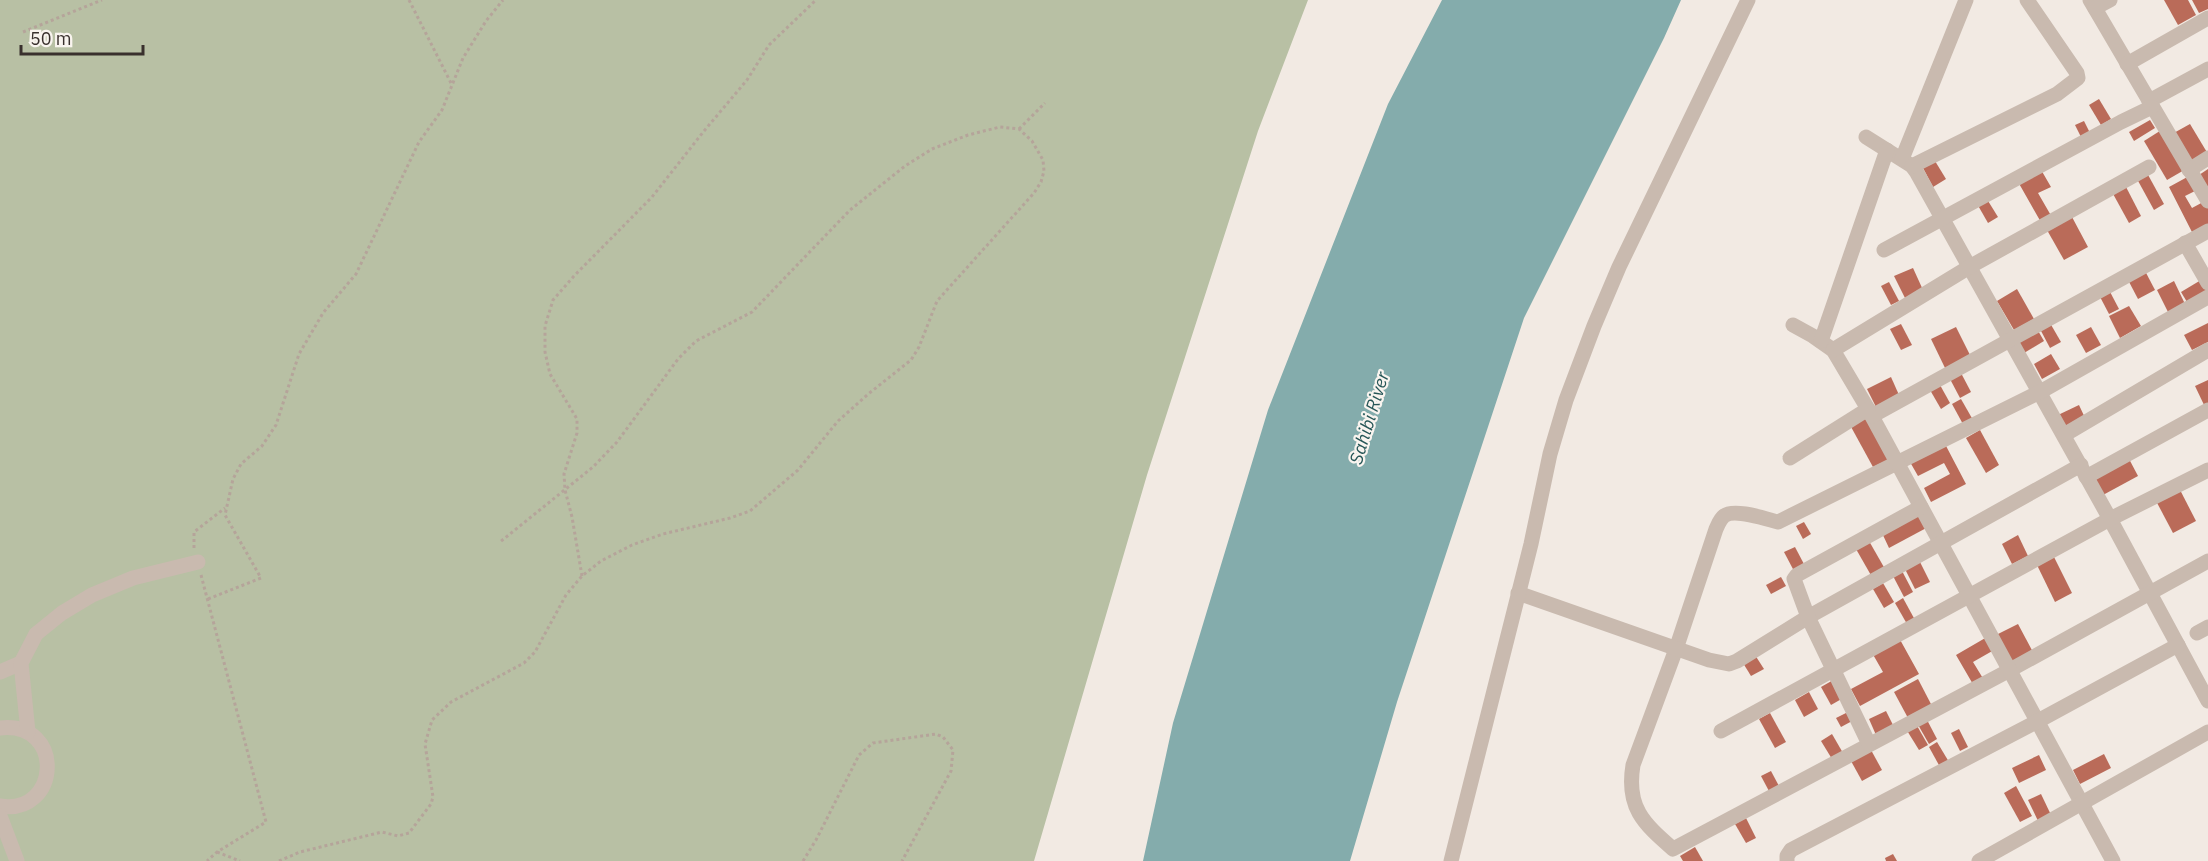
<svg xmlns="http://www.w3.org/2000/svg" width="2208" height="861" viewBox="0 0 2208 861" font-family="'IBM Plex Sans',sans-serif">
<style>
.green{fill:#b8c0a4}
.water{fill:#84acac}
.building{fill:#ba6b59}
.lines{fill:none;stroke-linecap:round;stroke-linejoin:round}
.path{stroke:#b5a49a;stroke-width:3;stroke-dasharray:3 3;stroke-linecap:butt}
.minor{stroke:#c9baaf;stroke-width:15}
.labels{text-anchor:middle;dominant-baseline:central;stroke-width:4.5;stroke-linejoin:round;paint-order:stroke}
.water-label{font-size:18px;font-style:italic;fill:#265657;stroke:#f9f4ef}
</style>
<rect width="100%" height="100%" fill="#f2eae3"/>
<!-- green -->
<polygon class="green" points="0,0 1308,0 1258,131 1147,475 1034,861 0,861"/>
<!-- water -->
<polygon class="water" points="1442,0 1681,0 1664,38 1524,318 1397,702 1350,861 1143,861 1173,723 1268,410 1388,104"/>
<!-- building -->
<g class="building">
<polygon points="2164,0 2188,0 2196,15 2178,25"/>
<polygon points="2192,0 2208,0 2208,9 2199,13"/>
<polygon points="2099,99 2111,119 2101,125 2089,105"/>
<polygon points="2150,120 2155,128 2134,141 2129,132"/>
<polygon points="2084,121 2090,133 2081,137 2075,125"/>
<polygon points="2190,124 2208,154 2191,166 2172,134"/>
<polygon points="2163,129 2186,169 2167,180 2144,141"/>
<polygon points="1935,161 1946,179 1933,187 1923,168"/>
<polygon points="2040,168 2051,187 2038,193 2053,219 2042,224 2017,180"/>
<polygon points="2208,169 2208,189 2199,175"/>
<polygon points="2147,173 2164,204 2154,210 2137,179"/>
<polygon points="2191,175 2199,189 2185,196 2192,208 2205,201 2208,206 2208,227 2193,234 2169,187"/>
<polygon points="2125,185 2141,216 2129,223 2112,192"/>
<polygon points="1985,196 1998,217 1988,223 1976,202"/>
<polygon points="2072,217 2088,247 2064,260 2047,230"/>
<polygon points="1913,268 1923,290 1905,298 1894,276"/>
<polygon points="2144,269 2155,290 2138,299 2127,278"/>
<polygon points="2201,280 2207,291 2187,302 2181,292"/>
<polygon points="2174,281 2185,304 2168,312 2157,290"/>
<polygon points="1889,282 1899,301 1891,305 1881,286"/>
<polygon points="2108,288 2119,309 2109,314 2098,293"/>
<polygon points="2017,289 2034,319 2014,330 1997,301"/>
<polygon points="2129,306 2141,326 2120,338 2109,316"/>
<polygon points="2050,323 2061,342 2050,348 2040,329"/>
<polygon points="2208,323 2208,342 2192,350 2184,335"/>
<polygon points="1901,324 1912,345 1901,350 1890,329"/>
<polygon points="1956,327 1971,357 1946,370 1931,339"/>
<polygon points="2091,327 2101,345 2086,353 2076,335"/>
<polygon points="2037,329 2044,341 2024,353 2017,340"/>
<polygon points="2051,354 2060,369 2042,379 2034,364"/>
<polygon points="1961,373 1971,392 1960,398 1950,379"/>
<polygon points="1891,377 1899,395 1876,407 1867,389"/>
<polygon points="2208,380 2208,406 2205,407 2195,386"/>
<polygon points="1940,385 1950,403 1941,409 1930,390"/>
<polygon points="1961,399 1973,420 1964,426 1952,404"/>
<polygon points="2079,405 2086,420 2065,430 2058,415"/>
<polygon points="1869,415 1892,458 1873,467 1850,425"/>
<polygon points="1980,430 1999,465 1986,473 1966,438"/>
<polygon points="1945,444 1966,484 1931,502 1924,488 1950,474 1944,463 1918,476 1910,462"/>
<polygon points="2128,457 2138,476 2103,495 2093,475"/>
<polygon points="2178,486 2196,521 2173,533 2155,499"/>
<polygon points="1922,511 1930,526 1889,548 1882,533"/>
<polygon points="1804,522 1811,534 1803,539 1796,526"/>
<polygon points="2018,535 2028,556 2012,564 2002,544"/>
<polygon points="1869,541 1885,569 1872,577 1856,549"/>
<polygon points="1795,547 1805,566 1794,571 1784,552"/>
<polygon points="2054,557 2072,593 2055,602 2037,565"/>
<polygon points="1920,562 1930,582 1915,589 1905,569"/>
<polygon points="1901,569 1913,592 1904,597 1892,574"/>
<polygon points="1781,577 1786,586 1771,594 1766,585"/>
<polygon points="1883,583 1894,602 1884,608 1873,589"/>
<polygon points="1903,598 1915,620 1907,624 1895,603"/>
<polygon points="2018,624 2034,654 2012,665 1996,635"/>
<polygon points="1898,636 1919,674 1860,706 1851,689 1883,672 1871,651"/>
<polygon points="1987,637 1994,650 1973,662 1984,680 1974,686 1956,655"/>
<polygon points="1755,655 1764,669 1751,676 1743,663"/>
<polygon points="1835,679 1845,697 1831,705 1821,687"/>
<polygon points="1918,679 1932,706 1908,718 1894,692"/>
<polygon points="1809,692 1818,709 1804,717 1795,700"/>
<polygon points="1850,711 1854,720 1841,727 1836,718"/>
<polygon points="1886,711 1894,727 1876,735 1869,719"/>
<polygon points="1770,713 1786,742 1775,748 1759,719"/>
<polygon points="1926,718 1937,739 1929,744 1917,723"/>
<polygon points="1916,724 1928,745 1919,750 1906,729"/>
<polygon points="1959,729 1968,747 1960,751 1951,733"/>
<polygon points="1832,734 1843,753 1832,759 1821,741"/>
<polygon points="1937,742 1949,762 1940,767 1929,747"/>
<polygon points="1871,750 1882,770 1862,781 1851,761"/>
<polygon points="2104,754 2111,768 2080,784 2073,770"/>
<polygon points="2039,755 2046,770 2019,783 2012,768"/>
<polygon points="1771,771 1780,788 1770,793 1761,776"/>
<polygon points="2016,786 2032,816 2020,822 2004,793"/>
<polygon points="2041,794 2052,817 2039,823 2028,800"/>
<polygon points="1746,818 1756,838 1746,843 1735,824"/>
<polygon points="1695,847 1703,861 1683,861 1680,856"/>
<polygon points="1893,854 1897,861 1886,861 1885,858"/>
</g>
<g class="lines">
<!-- path -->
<g class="path">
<polyline points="409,0 452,85"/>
<polyline points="23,32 102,0"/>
<polyline points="1019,129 1045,103"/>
<polyline points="194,548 194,532 225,508"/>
<polyline points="201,575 266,822 217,852 207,861"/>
<polyline points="582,576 572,517 565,490 564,474 577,433 577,419 550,374 545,352 545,326 553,300 574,276 652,197 704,131 747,80 769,45 816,0"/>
<polyline points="208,599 261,578 225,515 233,479 241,464 262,446 276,425 299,354 323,313 356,274 419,142 442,110 463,58 486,21 503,0"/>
<polyline points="217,852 240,861"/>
<polyline points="279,861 300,852 382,832 398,836 409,833 431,804 433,797 425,744 432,720 451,702 524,663 535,652 566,595 582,576 601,561 632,545 663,534 730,518 750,511 798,470 838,421 867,395 911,360 919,347 937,301 1034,193 1041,182 1044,171 1043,160 1032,141 1019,129 1000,127 968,135 932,149 905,166 850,210 752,312 696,341 678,359 617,442 593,467 500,542"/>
<polyline points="803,861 816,840 859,755 873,743 936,734 943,737 953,750 951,771 902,861"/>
</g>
<!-- minor -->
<g class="minor">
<polyline points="2090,0 2208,201"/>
<polyline points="2095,8 2110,0"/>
<polyline points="2127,64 2208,18"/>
<polyline points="2149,101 2208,69"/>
<polyline points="1866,137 1912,166 1917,173 2110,519 2208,701"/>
<polyline points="1902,159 1966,0"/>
<polyline points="1912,166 2057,94 2078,78 2077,73 2027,0"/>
<polyline points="2189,170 2208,158"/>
<polyline points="2185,243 2208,283"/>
<polyline points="1884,250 2121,122 2152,107"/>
<path d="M 2208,297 L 2040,392 L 1778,522 C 1766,519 1734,508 1724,516 C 1720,519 1718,525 1716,529 L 1676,649 L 1633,765 C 1626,807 1643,823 1673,849 L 2010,670 L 2208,561"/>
<polyline points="1793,325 1813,336 1833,350 1868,409 2113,861"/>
<polyline points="1821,341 1887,150"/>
<polyline points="1833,350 1971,266 2149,167"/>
<polyline points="1872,416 2208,231"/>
<polyline points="2064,435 2208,350"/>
<polyline points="1790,458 1868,409"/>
<polyline points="2086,477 2208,410"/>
<polyline points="1518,593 1709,660 1729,664 1737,661 1808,617 2081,465"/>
<polyline points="2197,633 2208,627"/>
<polyline points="0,672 21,663"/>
<path d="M 0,728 C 66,721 60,816 0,806"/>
<polyline points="1721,731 2110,519 2208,470"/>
<polyline points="28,732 21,663 36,634 62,613 92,595 133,578 198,562"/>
<polyline points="1869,744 1808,617 1794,579 1797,575 1921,507"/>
<polyline points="0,816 17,861"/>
<polyline points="1451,861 1531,544 1550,454 1566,400 1594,326 1619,267 1748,0"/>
<polyline points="1787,861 1787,856 1791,850 2038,721 2178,645"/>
<polyline points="1979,861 2208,732"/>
</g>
</g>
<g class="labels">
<!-- water labels -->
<g class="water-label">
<text transform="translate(1369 418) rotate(-73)">Sahibi River</text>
</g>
</g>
<!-- scale -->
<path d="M21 45v9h122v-9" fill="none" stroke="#39302d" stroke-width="3"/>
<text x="30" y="45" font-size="18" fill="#39302d" stroke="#f9f4ef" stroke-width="4.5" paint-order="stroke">50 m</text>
</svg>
